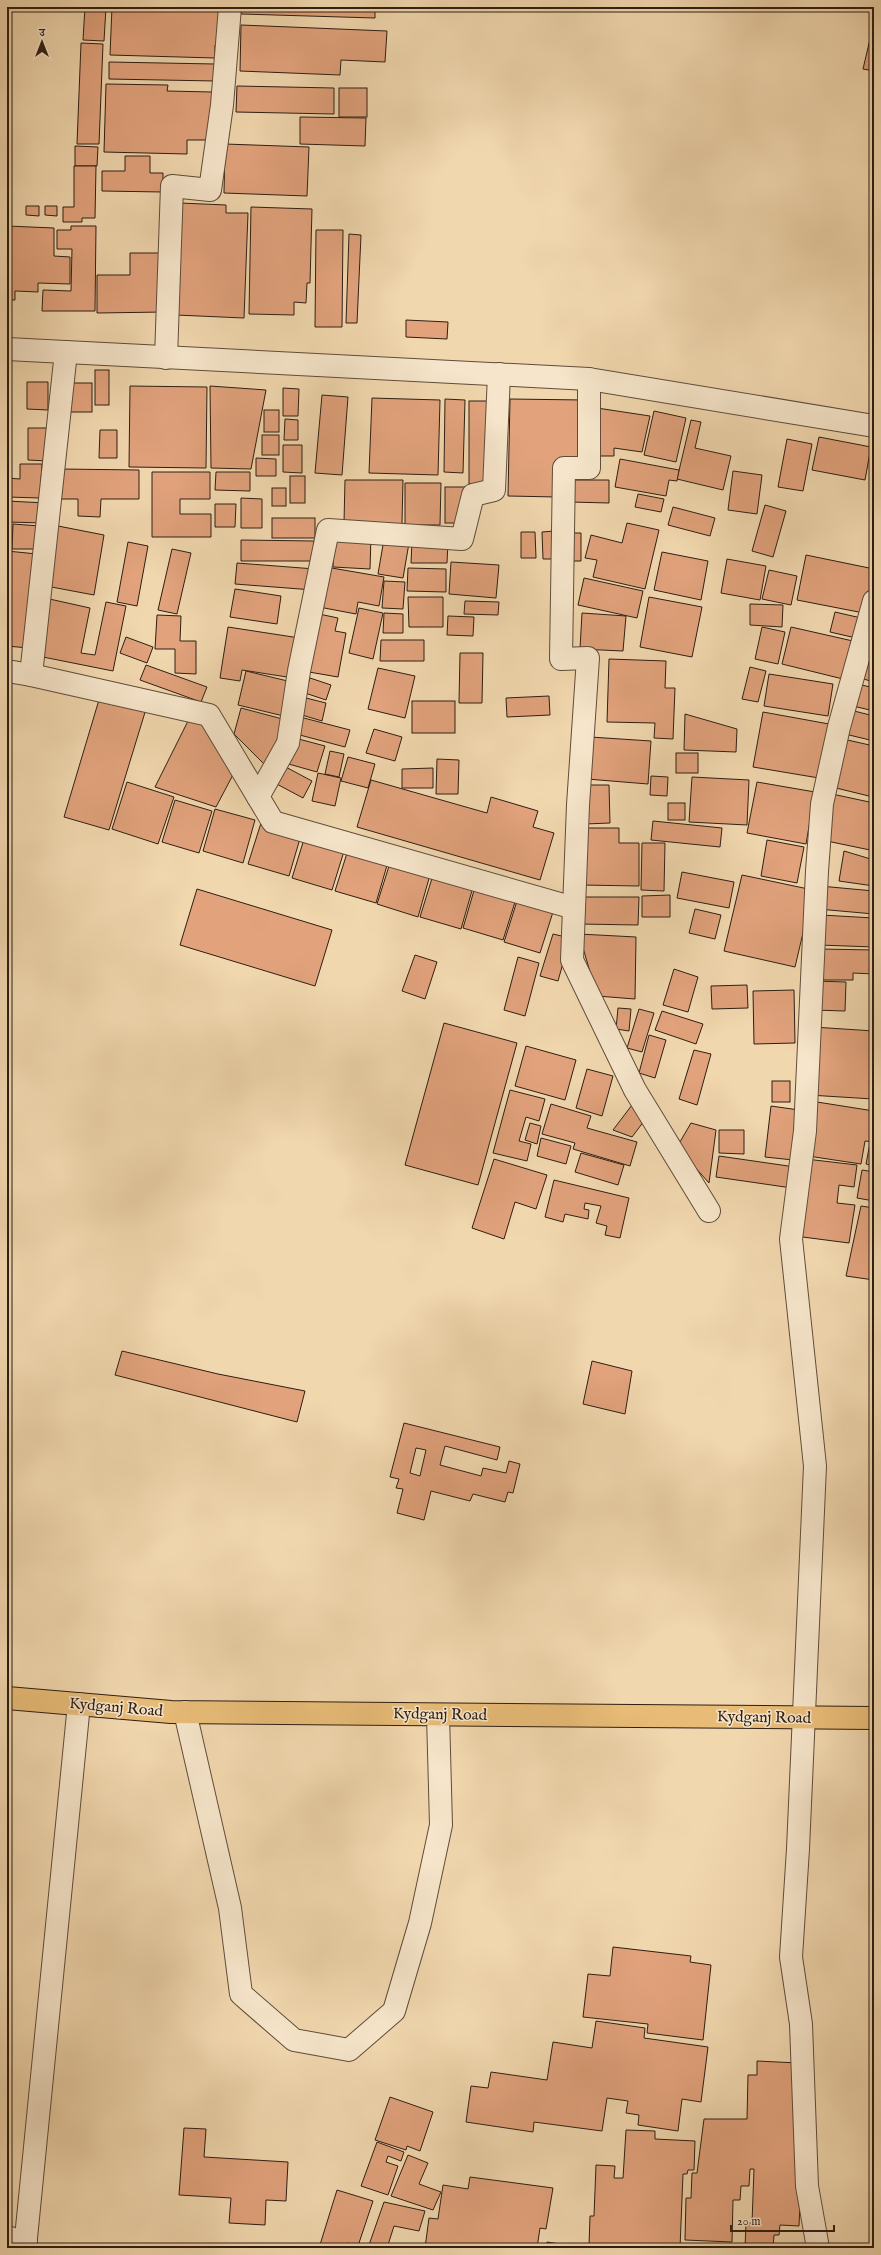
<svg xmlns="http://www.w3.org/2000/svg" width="881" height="2255" viewBox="0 0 881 2255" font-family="'IM FELL English','Noto Serif Devanagari',serif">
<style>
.building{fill:#e1a27c;stroke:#2e1e13;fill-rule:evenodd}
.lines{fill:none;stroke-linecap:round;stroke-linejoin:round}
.minor-casing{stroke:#5f4c3a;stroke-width:24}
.major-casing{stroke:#2e1e13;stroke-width:24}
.minor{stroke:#f6e5ca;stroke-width:22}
.major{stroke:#e8bc77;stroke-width:22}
.labels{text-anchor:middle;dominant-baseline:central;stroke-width:3;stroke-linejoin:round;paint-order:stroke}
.street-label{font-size:16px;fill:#2e1e13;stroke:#f6e5ca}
</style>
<rect width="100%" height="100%" fill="#f1d7ae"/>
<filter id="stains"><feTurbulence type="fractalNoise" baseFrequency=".005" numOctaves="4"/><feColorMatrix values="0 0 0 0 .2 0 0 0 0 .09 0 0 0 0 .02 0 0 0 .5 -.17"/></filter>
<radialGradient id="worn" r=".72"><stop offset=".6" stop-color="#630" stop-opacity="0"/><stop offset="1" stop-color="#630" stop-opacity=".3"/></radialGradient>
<!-- building -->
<g class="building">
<polygon points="85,7 106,7 104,41 83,40"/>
<polygon points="112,7 223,7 222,45 215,45 215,58 110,55"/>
<polygon points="241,7 375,7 375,18 241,14"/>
<polygon points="874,22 874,71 863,69"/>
<polygon points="241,25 387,31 385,62 341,60 340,75 240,71"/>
<polygon points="81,43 103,44 99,144 77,144"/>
<polygon points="109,62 215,64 215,81 109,79"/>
<polygon points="106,84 168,85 167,91 212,92 211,140 187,140 187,154 104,152"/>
<polygon points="237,86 334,88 334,114 236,112"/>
<rect x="339" y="88" width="28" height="29"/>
<polygon points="300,117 366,118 365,146 300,144"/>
<polygon points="225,144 309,147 307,196 224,193"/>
<polygon points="75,146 98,147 97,166 75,166"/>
<polygon points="125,156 150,156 150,173 163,173 163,192 102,191 102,171 125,171"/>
<polygon points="74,166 96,166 95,218 82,218 82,222 63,222 63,207 74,207"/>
<polygon points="180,203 226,205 226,213 248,213 244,318 176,315"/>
<polygon points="26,206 39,206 39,216 26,215"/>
<polygon points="45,206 57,206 57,216 45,215"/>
<polygon points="251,207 312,209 310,283 307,283 306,303 294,302 294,315 249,314"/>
<polygon points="7,226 54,228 54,256 70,257 70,284 38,283 38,292 15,291 15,300 7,300"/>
<polygon points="71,226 96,226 95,311 42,311 43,290 71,291 72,249 57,249 57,230 71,230"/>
<polygon points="316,230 343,230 342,327 315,327"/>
<polygon points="349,234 361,235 357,323 346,323"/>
<polygon points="130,253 164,253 164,312 97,313 97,275 130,275"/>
<polygon points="406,320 448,322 447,339 406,337"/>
<rect x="95" y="370" width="14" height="35"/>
<polygon points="27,382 48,382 48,410 27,409"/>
<rect x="69" y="383" width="23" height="29"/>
<polygon points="130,386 207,387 206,468 129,467"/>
<polygon points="210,386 266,390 251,469 211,468"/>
<polygon points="283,388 299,389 298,416 283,416"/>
<polygon points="322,395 348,397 342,475 315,473"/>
<polygon points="372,398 440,400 438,475 369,473"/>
<polygon points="445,399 465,400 463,473 444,472"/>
<polygon points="510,399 584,400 583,459 557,497 508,496"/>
<rect x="469" y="401" width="34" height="83"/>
<polygon points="597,408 650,416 642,452 614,448 614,456 595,456"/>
<rect x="264" y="410" width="15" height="22"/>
<polygon points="654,411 686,418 676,462 644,455"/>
<polygon points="285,419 298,420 298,440 284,440"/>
<polygon points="691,420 701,422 695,448 731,456 723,490 677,479"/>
<polygon points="28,428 47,428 47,461 28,460"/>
<polygon points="100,430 117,430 117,458 99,458"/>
<rect x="262" y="435" width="17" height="20"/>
<polygon points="819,437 871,447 865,480 812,470"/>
<polygon points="787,439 812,444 803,491 778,487"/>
<polygon points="283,445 302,445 302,473 283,472"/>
<polygon points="256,458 276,459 276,476 256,476"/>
<polygon points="620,459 679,470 677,481 669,480 666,496 615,487"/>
<polygon points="20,464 42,464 40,498 7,497 7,478 20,479"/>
<polygon points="61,469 139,470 139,499 101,499 100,517 78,516 78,499 60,499"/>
<polygon points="733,471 762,475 757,514 728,510"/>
<polygon points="152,472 210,472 210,499 180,499 180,514 211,514 211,537 152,537"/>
<polygon points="216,472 250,472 250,491 215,490"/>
<rect x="290" y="476" width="15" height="27"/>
<polygon points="345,480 403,480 402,524 344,523"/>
<polygon points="570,480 609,480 609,503 570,502"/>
<polygon points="405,483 441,483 440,525 405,525"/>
<rect x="445" y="487" width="25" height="36"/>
<rect x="272" y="488" width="14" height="18"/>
<polygon points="638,494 664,499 661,512 635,507"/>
<polygon points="241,498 262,499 262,528 241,528"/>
<polygon points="7,501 46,503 45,523 7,522"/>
<polygon points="215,504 236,504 235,527 215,527"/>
<polygon points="765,505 786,511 773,557 752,551"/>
<polygon points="673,507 715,518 710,536 668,525"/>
<rect x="272" y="518" width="43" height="20"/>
<polygon points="627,523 659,530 645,589 593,577 597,560 585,558 591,535 622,543"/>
<polygon points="13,524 40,526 39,549 12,549"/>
<polygon points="58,526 104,535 94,595 46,586"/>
<polygon points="554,531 555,559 543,559 542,532"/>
<polygon points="521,532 535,532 536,558 521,558"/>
<polygon points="566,533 581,533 581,561 567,561"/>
<polygon points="334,534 371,535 370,569 333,567"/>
<polygon points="384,539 409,543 403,578 378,574"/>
<polygon points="241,540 314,541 313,561 241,561"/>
<polygon points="412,541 448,542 447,563 411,563"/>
<polygon points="128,542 148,546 137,606 117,602"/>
<polygon points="172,549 191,553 177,614 158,610"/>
<polygon points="7,551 37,554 28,648 7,646"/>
<polygon points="662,552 708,561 701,600 654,590"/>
<polygon points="806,555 874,569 874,592 869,614 797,600"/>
<polygon points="727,559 766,566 760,600 721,593"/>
<polygon points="451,562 499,565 496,598 449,594"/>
<polygon points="237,563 315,569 313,590 235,584"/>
<polygon points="326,567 384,577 379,606 358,602 356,614 319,607"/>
<polygon points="408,568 446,569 446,592 407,591"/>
<polygon points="769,570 797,576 791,605 762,599"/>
<polygon points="584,578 643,591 637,618 578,605"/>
<polygon points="384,581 405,582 403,609 382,608"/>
<polygon points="235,589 281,596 277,624 230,617"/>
<polygon points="408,597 443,597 443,627 409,627"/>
<polygon points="649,597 702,607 692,657 640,647"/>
<polygon points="45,598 90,608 81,653 95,655 106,602 126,606 113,671 33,655"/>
<polygon points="465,601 499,602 498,615 464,614"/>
<polygon points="750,604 783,605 782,627 750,625"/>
<polygon points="359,608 383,613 373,659 349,653"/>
<polygon points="835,612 861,618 856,638 830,632"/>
<polygon points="384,613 403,614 403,633 383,633"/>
<polygon points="582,613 626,616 623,651 580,649"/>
<polygon points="319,614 338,618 335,631 346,633 338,677 309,672"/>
<polygon points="157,615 181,616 180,641 196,641 196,674 175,673 175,649 155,649"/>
<polygon points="448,616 474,617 473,636 447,635"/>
<polygon points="228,627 306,639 300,679 242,670 240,681 220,678"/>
<polygon points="762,627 785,632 778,664 755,659"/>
<polygon points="791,627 853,641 843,679 782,664"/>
<polygon points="126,637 153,647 147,663 120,653"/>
<polygon points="381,640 424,640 424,661 380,661"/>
<polygon points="460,653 483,653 482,703 459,703"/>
<polygon points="609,659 666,661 665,688 675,688 673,739 654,738 655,723 607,722"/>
<polygon points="864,663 874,665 874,682 860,678"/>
<polygon points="146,665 207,687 201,702 140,680"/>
<polygon points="750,667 766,671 758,702 742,699"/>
<polygon points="378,668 415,676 405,718 368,709"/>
<polygon points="246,671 300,684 292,718 238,705"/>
<polygon points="769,674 833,684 828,716 764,706"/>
<polygon points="310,678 331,685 326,700 305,693"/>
<polygon points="104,683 150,696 109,830 64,817"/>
<polygon points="858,684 874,688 874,711 853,706"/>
<polygon points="549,696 550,715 507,717 506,698"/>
<polygon points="306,698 326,703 322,721 302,715"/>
<rect x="412" y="701" width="43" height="32"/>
<polygon points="241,708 290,721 272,772 234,734"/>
<polygon points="850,710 874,716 874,741 845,734"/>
<polygon points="763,712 829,724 819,778 753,767"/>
<polygon points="685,714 737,729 736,752 684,750"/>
<polygon points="191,715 244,754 216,807 155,787"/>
<polygon points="300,717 350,730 345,747 296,734"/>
<polygon points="374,729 402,737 395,761 366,753"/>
<polygon points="291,737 325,746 317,772 285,763"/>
<polygon points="590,737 651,741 648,784 587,779"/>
<polygon points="843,739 874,746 873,797 832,787"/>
<polygon points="330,751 344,754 339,777 325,774"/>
<rect x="676" y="753" width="22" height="20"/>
<polygon points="348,757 375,764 368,788 341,781"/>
<polygon points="437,759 459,760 458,794 436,794"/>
<polygon points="282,765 312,781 303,798 273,782"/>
<polygon points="433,768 433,788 402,788 402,769"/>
<polygon points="318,773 341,778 335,806 312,801"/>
<polygon points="651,776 668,777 667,796 650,795"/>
<polygon points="692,777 749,780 747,825 689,822"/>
<polygon points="371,780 487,813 491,797 538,811 533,827 554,833 540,880 357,827"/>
<polygon points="127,782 174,797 158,844 112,829"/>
<polygon points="757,782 815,792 806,844 747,833"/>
<polygon points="585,785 609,785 610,823 585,824"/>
<polygon points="832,794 874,803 874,829 870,850 822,840"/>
<polygon points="175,800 212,811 199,853 162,842"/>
<rect x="668" y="803" width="17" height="17"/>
<polygon points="215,809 255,820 243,863 203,851"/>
<polygon points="653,821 722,828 720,847 651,840"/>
<polygon points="261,823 301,835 289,876 248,864"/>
<polygon points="582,828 619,828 619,843 639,843 639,886 581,885"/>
<polygon points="305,836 345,848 332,890 292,878"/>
<polygon points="767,840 804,847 797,883 761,876"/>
<polygon points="642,843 665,843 664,891 641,890"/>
<polygon points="348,850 388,862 376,903 335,891"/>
<polygon points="844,851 874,860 874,886 839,881"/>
<polygon points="390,863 430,875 418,917 377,904"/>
<polygon points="682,872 734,882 729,908 677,898"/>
<polygon points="433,875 473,887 461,929 420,917"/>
<polygon points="742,875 813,890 795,967 724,951"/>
<polygon points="820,886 874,891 874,914 818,909"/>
<polygon points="475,887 516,899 503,940 463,928"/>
<polygon points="197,889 332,930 315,986 180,945"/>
<polygon points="670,895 670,917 642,917 642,896"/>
<polygon points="579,897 639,897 638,925 579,924"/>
<polygon points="517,901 553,912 540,953 504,942"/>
<polygon points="695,909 721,915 715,939 689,933"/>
<polygon points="821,915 874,918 874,947 819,945"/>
<polygon points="553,934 570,938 558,981 540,976"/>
<polygon points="579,934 636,937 635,999 597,996"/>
<polygon points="819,949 874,950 874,974 853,973 853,980 819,980"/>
<polygon points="415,955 437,962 425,999 402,991"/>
<polygon points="518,957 539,963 525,1016 504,1010"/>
<polygon points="674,969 698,977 688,1012 663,1005"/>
<polygon points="815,981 846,982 845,1011 814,1010"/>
<polygon points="747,985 748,1008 712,1009 711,986"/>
<polygon points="794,990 795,1043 754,1044 753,991"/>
<polygon points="618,1008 631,1009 629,1031 616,1029"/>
<polygon points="639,1009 654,1013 642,1052 627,1048"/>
<polygon points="662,1011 703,1024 696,1044 655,1030"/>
<polygon points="444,1023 517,1043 478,1185 405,1165"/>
<polygon points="813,1027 874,1031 873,1099 809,1095"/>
<polygon points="649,1035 666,1040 655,1078 639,1073"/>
<polygon points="526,1046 576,1060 565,1100 515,1086"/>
<polygon points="694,1050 711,1054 697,1105 679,1099"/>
<polygon points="587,1069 613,1076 602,1116 576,1108"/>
<rect x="772" y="1081" width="18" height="21"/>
<polygon points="510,1090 545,1099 539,1121 526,1117 519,1141 531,1144 527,1161 493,1153"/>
<polygon points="817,1102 874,1111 874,1142 865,1141 861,1164 808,1156"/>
<polygon points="551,1104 591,1116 587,1128 637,1142 630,1166 573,1149 575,1143 542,1134"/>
<polygon points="632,1105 644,1121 632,1137 613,1130"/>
<polygon points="771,1106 799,1110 793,1160 765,1157"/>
<polygon points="530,1123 541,1126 537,1144 525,1140"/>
<polygon points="691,1123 716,1130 709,1183 677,1147"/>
<polygon points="719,1130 744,1130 744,1154 719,1153"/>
<polygon points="541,1138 571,1146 566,1164 537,1156"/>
<polygon points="870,1143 874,1144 874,1166 866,1164"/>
<polygon points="581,1153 624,1165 618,1185 575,1172"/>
<polygon points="719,1156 795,1167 792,1188 716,1177"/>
<polygon points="494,1159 547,1175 536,1209 515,1202 504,1239 472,1228"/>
<polygon points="806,1159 857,1165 854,1187 839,1185 837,1203 855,1205 849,1243 795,1236"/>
<polygon points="862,1170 874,1172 874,1201 857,1198"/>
<polygon points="554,1180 629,1198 620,1238 605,1235 607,1226 596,1223 601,1206 585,1203 584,1209 589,1210 588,1219 565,1214 563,1222 545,1217"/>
<polygon points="861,1206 874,1208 874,1280 846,1276"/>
<polygon points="122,1351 218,1374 305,1391 297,1422 115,1375"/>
<polygon points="592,1361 632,1371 625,1414 583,1404"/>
<path d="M 404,1423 L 500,1447 L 497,1460 L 445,1446 L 440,1465 L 481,1476 L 483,1468 L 506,1473 L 509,1461 L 520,1464 L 513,1493 L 508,1492 L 505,1502 L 473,1494 L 470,1501 L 431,1491 L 424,1520 L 397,1513 L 403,1489 L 396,1488 L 399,1479 L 390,1477 ZM 416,1448 L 426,1450 L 420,1476 L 410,1473 Z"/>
<polygon points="613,1947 691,1956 690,1962 711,1965 703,2040 647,2033 648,2024 583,2017 588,1974 610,1976"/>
<polygon points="596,2021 645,2028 644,2038 708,2047 701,2102 682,2099 678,2131 638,2125 639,2115 626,2113 628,2101 607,2098 602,2131 534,2122 533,2132 466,2122 471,2086 488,2088 491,2072 547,2080 553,2042 592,2048"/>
<polygon points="757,2061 798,2063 803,2137 799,2226 780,2225 779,2235 774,2235 773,2248 745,2248 746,2223 752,2223 754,2169 750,2169 749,2186 741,2186 740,2200 733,2200 732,2242 685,2240 686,2198 691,2198 692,2173 697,2173 704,2119 747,2119 748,2075 757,2075"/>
<polygon points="390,2097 433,2112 420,2151 407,2146 406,2150 375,2140"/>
<polygon points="184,2128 206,2129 204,2157 288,2162 286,2201 266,2200 265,2225 229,2223 231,2198 179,2195"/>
<polygon points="626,2130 655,2131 655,2139 695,2141 694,2170 688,2170 687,2174 683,2174 680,2248 589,2246 590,2216 594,2216 596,2165 615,2166 614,2178 623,2178"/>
<polygon points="377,2142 404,2152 401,2161 388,2156 386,2162 398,2166 388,2195 361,2186"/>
<polygon points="408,2155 428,2163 419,2184 441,2192 433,2210 391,2196"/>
<polygon points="470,2177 553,2188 546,2229 540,2228 537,2248 425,2248 429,2218 438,2219 443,2185 468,2189"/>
<polygon points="337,2190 373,2201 358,2246 347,2243 345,2248 319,2248"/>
<polygon points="384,2202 425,2211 419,2231 394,2226 387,2248 378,2248 369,2245"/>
<polygon points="547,2242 586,2248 546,2248"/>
</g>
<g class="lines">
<defs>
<g id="minor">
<polyline points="7,349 589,379 874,426"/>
<polyline points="166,358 172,186 210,190 222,105 230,7"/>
<polyline points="589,379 589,468 564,468 561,659 588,658 578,805 572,960 635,1090 709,1211"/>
<polyline points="7,671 31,675 209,715 273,822 574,908"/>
<polyline points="31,675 66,352"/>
<polyline points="258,797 288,743 299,671 328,530 462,539 473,495 494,490 499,374"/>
<polyline points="185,1712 230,1908 241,1994 294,2040 349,2050 394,2011 420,1923 441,1825 438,1715"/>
<polyline points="7,2237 26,2243"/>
<polyline points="25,2248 79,1704"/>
<polyline points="818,2248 807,2186 801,2024 791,1957 798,1849 815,1466 791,1239 805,1131 817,871 822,804 839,727 874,601"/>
</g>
<polyline id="major" points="7,1698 171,1712 874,1718"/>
</defs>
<!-- minor casing -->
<use href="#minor" class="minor-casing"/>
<!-- major casing -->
<use href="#major" class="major-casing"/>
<!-- minor -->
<use href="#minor" class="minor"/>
<!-- major -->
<use href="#major" class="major"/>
</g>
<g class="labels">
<!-- street labels -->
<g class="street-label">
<text transform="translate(116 1708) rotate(5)">Kydganj Road</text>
<text transform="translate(440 1715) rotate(1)">Kydganj Road</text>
<text transform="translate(764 1718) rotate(1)">Kydganj Road</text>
</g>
</g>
<!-- margin -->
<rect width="881" height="2255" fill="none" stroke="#f1d7ae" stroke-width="24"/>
<rect x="8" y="8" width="865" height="2239" fill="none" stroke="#2e1e13" stroke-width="2"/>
<rect x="12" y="12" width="857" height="2231" fill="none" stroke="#2e1e13"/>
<!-- north arrow -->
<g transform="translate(42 42)" stroke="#f6e5ca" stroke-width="3" paint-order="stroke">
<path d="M0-3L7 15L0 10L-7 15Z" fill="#2e1e13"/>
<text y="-6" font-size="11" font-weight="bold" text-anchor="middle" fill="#2e1e13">उ</text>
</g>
<!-- scale -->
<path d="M731 2225v6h103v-6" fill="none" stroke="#2e1e13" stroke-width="2"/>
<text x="737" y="2225" font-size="12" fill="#2e1e13" stroke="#f6e5ca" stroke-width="3" paint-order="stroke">20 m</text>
<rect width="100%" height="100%" filter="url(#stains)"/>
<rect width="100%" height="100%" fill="url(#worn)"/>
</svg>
